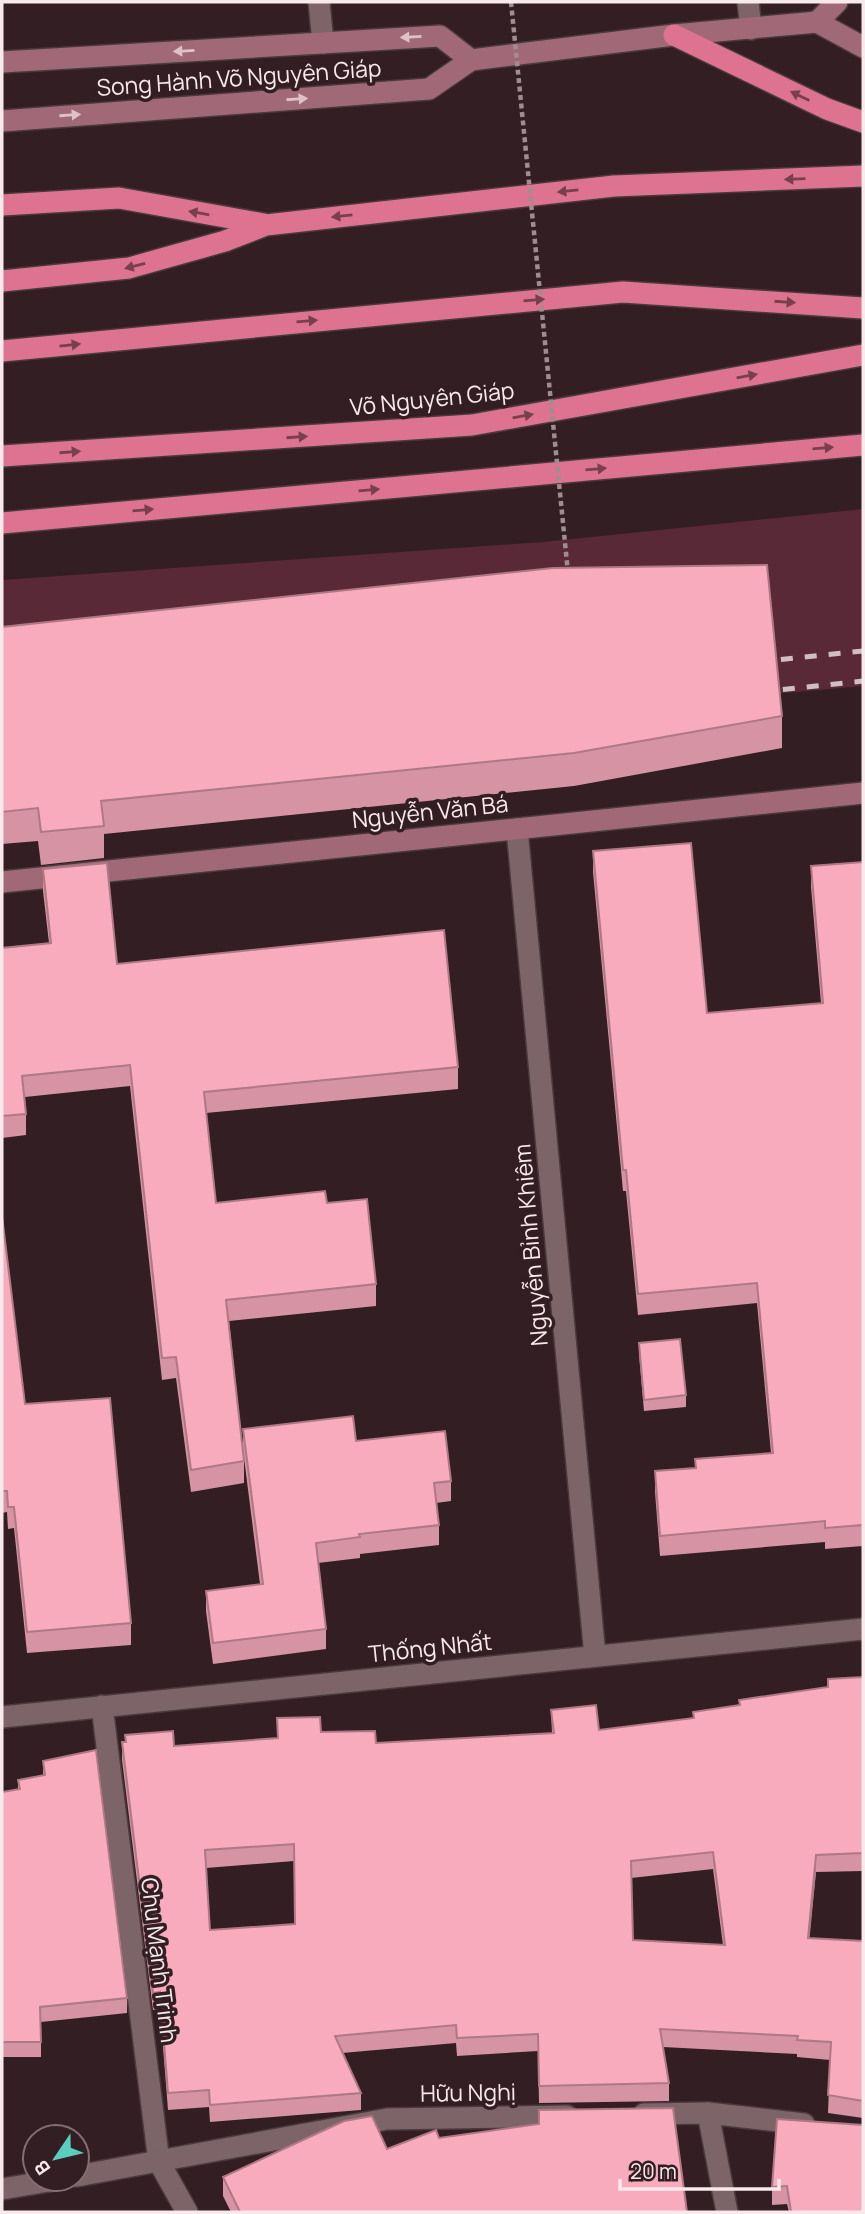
<svg xmlns="http://www.w3.org/2000/svg" width="865" height="2214" viewBox="0 0 865 2214" font-family="Manrope,sans-serif">
<style>
.green{fill:#5a2937}
.lines{fill:none;stroke-linecap:round;stroke-linejoin:round}
.service-casing{stroke:#4a3a3e;stroke-width:24}
.minor-casing{stroke:#4a3a3e;stroke-width:24}
.tertiary-casing{stroke:#4a3a3e;stroke-width:24}
.secondary-casing{stroke:#4a3a3e;stroke-width:24}
.trunk-casing{stroke:#4a3a3e;stroke-width:24}
.service{stroke:#7c6469;stroke-width:21}
.minor{stroke:#7c6469;stroke-width:21}
.tertiary{stroke:#7c6469;stroke-width:21}
.secondary{stroke:#a16978;stroke-width:21}
.trunk{stroke:#de7291;stroke-width:21}
.rail{stroke:#cebfc2;stroke-width:5;stroke-dasharray:12 12;stroke-linecap:butt}
.path-bridge{stroke:#9e8d91;stroke-width:4.5;stroke-dasharray:5 3.5;stroke-linecap:butt}
.wall{fill:#d593a3;fill-rule:evenodd}
.shaded-wall{fill:#ae7884}
.building{fill:#f8abbd;stroke:#ae7884;stroke-width:2;fill-rule:evenodd}
.oneway{fill:#ddc3c9}
.oneway2{fill:#77404f}
.labels{text-anchor:middle;dominant-baseline:central;stroke-width:7;stroke-linejoin:round;paint-order:stroke}
.street-label{font-size:23px;fill:#f7e9ec;stroke:#321e23}
</style>
<rect width="100%" height="100%" fill="#321e23"/>
<!-- green -->
<polygon class="green" points="863,509 863,686 2,762 2,580 543,542"/>
<g class="lines">
<defs>
<g id="service">
<polyline points="319,2 323,43"/>
<polyline points="748,2 751,29"/>
<polyline points="708,2113 727,2212"/>
</g>
<g id="minor">
<polyline points="517,829 595,1656"/>
<polyline points="102,1706 159,2162 187,2212"/>
<polyline points="644,2114 708,2113 804,2124"/>
<polyline points="77,2176 387,2119 567,2116"/>
<polyline points="2,2189 61,2179"/>
</g>
<polyline id="tertiary" points="2,1717 863,1629"/>
<g id="secondary">
<polyline points="817,22 837,2"/>
<polyline points="2,62 440,36 471,60"/>
<polyline points="2,121 429,89 471,60 674,35 817,22 863,47"/>
<polyline points="2,882 863,793"/>
</g>
<g id="trunk">
<polyline points="674,35 827,109 863,122"/>
<polyline points="2,205 119,198 264,224"/>
<polyline points="2,281 129,268 225,241 266,225 614,186 863,176"/>
<polyline points="2,351 623,292 863,308"/>
<polyline points="2,456 472,425 863,355"/>
<polyline points="2,523 863,445"/>
</g>
</defs>
<!-- service casing -->
<use href="#service" class="service-casing"/>
<!-- minor casing -->
<use href="#minor" class="minor-casing"/>
<!-- tertiary casing -->
<use href="#tertiary" class="tertiary-casing"/>
<!-- secondary casing -->
<use href="#secondary" class="secondary-casing"/>
<!-- trunk casing -->
<use href="#trunk" class="trunk-casing"/>
<!-- service -->
<use href="#service" class="service"/>
<!-- minor -->
<use href="#minor" class="minor"/>
<!-- tertiary -->
<use href="#tertiary" class="tertiary"/>
<!-- secondary -->
<use href="#secondary" class="secondary"/>
<!-- trunk -->
<use href="#trunk" class="trunk"/>
<!-- rail -->
<g class="rail">
<polyline points="757,662 863,651"/>
<polyline points="759,692 863,681"/>
</g>
<!-- path-bridge -->
<polyline class="path-bridge" points="511,2 568,573"/>
</g>
<!-- wall -->
<g class="wall">
<polygon points="2,627 782,716 782,748 574,786 104,834 104,858 41,865 38,841 2,844"/>
<polygon points="593,851 707,1013 821,1003 811,887 811,866 863,862 863,1546 825,1549 825,1542 660,1556 655,1492 655,1471 695,1468 695,1459 771,1453 757,1303 638,1315 626,1191 623,1191 593,872"/>
<polygon points="43,869 117,964 458,1067 458,1089 206,1113 216,1203 327,1203 376,1284 376,1306 229,1321 244,1461 244,1483 191,1492 176,1378 162,1380 130,1086 25,1097 26,1114 26,1135 2,1138 2,948 49,943 43,891"/>
<polygon points="2,1216 25,1404 131,1623 131,1645 27,1653 14,1528 8,1529 7,1512 2,1513"/>
<polygon points="639,1343 686,1395 686,1407 644,1411 639,1354"/>
<polygon points="243,1429 356,1441 451,1481 451,1501 436,1503 439,1525 439,1545 360,1554 360,1558 318,1563 326,1629 326,1649 213,1664 206,1611 206,1591 260,1584 243,1450"/>
<path d="M 863,1677 L 863,1871 L 816,1872 L 809,1938 L 863,1941 L 863,2118 L 828,2113 L 830,2060 L 797,2057 L 797,2054 L 663,2047 L 669,2083 L 669,2101 L 539,2103 L 538,2051 L 457,2056 L 456,2043 L 342,2053 L 361,2093 L 361,2110 L 210,2122 L 209,2107 L 168,2110 L 160,2009 L 153,2010 L 122,1760 L 122,1742 L 125,1742 L 125,1735 L 174,1746 L 277,1738 L 277,1718 L 321,1732 L 376,1743 L 552,1733 L 551,1710 L 599,1730 L 693,1718 L 693,1712 L 739,1706 L 739,1700 L 828,1687 ZM 294,1861 L 295,1924 L 210,1930 L 206,1868 ZM 713,1869 L 723,1945 L 633,1940 L 631,1878 Z"/>
<polygon points="43,1761 127,1998 127,2013 41,2022 41,2057 2,2057 2,1792 18,1789 18,1780 43,1775"/>
<polygon points="863,2125 863,2212 789,2212 787,2204 772,2205 772,2187"/>
<polygon points="439,2138 687,2212 231,2212 223,2196 223,2177 387,2149"/>
</g>
<!-- shaded-wall -->
<polygon class="shaded-wall" points="816,1855 816,1872 808,1955 808,1938"/>
<!-- building -->
<g class="building">
<polygon points="767,565 782,716 574,753 101,801 104,826 41,832 38,808 2,812 2,627 553,568"/>
<polygon points="691,843 707,1013 823,1003 811,866 863,862 863,1525 825,1528 825,1521 660,1536 655,1471 696,1468 695,1459 773,1453 757,1283 638,1294 626,1170 623,1170 593,851"/>
<polygon points="107,863 117,964 444,930 458,1067 204,1092 216,1203 325,1191 327,1203 367,1199 376,1284 226,1300 244,1461 191,1470 176,1357 162,1358 130,1065 22,1076 26,1114 2,1116 2,948 51,943 43,869"/>
<polygon points="2,1216 25,1404 110,1398 131,1623 27,1632 14,1507 8,1507 7,1491 2,1491"/>
<polygon points="680,1339 686,1395 644,1400 639,1343"/>
<polygon points="353,1416 356,1441 445,1431 451,1481 434,1483 439,1525 359,1534 360,1537 316,1543 326,1629 213,1643 206,1591 263,1584 243,1429"/>
<path d="M 863,1677 L 863,1853 L 816,1855 L 808,1938 L 863,1941 L 863,2101 L 828,2095 L 831,2042 L 797,2040 L 798,2036 L 660,2029 L 669,2083 L 539,2086 L 538,2034 L 457,2038 L 456,2025 L 335,2036 L 361,2093 L 210,2105 L 209,2090 L 168,2093 L 160,1992 L 153,1993 L 122,1742 L 126,1742 L 125,1735 L 173,1731 L 174,1746 L 278,1738 L 277,1718 L 320,1717 L 321,1732 L 375,1731 L 376,1743 L 554,1733 L 551,1710 L 596,1705 L 599,1730 L 694,1718 L 693,1712 L 740,1705 L 739,1700 L 828,1687 L 828,1679 ZM 294,1844 L 295,1924 L 210,1930 L 205,1850 ZM 713,1852 L 725,1945 L 633,1940 L 631,1861 Z"/>
<polygon points="96,1750 127,1998 40,2007 41,2042 2,2042 2,1792 20,1789 18,1780 45,1775 43,1761"/>
<polygon points="673,2108 687,2212 240,2212 223,2177 344,2121 372,2116 387,2149 436,2130 439,2138 539,2124 539,2110"/>
<polygon points="777,2119 863,2125 863,2212 791,2212 787,2186 772,2187"/>
</g>
<!-- one-way arrows -->
<defs><path id="oneway-solid" d="M-6-.8H1V-3.2L6.5 0L1 3.2V.8H-6Z" transform="scale(1.75)"/></defs>
<g class="oneway">
<use href="#oneway-solid" transform="translate(411 37) rotate(177)"/>
<use href="#oneway-solid" transform="translate(184 51) rotate(177)"/>
<use href="#oneway-solid" transform="translate(297 99) rotate(-4)"/>
<use href="#oneway-solid" transform="translate(70 115) rotate(-4)"/>
</g>
<g class="oneway2">
<use href="#oneway-solid" transform="translate(800 96) rotate(-154)"/>
<use href="#oneway-solid" transform="translate(795 179) rotate(178)"/>
<use href="#oneway-solid" transform="translate(568 191) rotate(174)"/>
<use href="#oneway-solid" transform="translate(199 213) rotate(-170)"/>
<use href="#oneway-solid" transform="translate(342 216) rotate(174)"/>
<use href="#oneway-solid" transform="translate(135 266) rotate(166)"/>
<use href="#oneway-solid" transform="translate(534 300) rotate(-5)"/>
<use href="#oneway-solid" transform="translate(785 302) rotate(4)"/>
<use href="#oneway-solid" transform="translate(307 321) rotate(-5)"/>
<use href="#oneway-solid" transform="translate(70 345) rotate(-6)"/>
<use href="#oneway-solid" transform="translate(747 376) rotate(-10)"/>
<use href="#oneway-solid" transform="translate(523 416) rotate(-10)"/>
<use href="#oneway-solid" transform="translate(297 437) rotate(-4)"/>
<use href="#oneway-solid" transform="translate(823 448) rotate(-5)"/>
<use href="#oneway-solid" transform="translate(70 452) rotate(-4)"/>
<use href="#oneway-solid" transform="translate(596 469) rotate(-5)"/>
<use href="#oneway-solid" transform="translate(369 490) rotate(-5)"/>
<use href="#oneway-solid" transform="translate(143 510) rotate(-5)"/>
</g>
<g class="labels">
<!-- street labels -->
<g class="street-label">
<text transform="translate(239 77) rotate(-4)">Song Hành Võ Nguyên Giáp</text>
<text transform="translate(432 398) rotate(-6)">Võ Nguyên Giáp</text>
<text transform="translate(430 811) rotate(-6)">Nguyễn Văn Bá</text>
<text transform="translate(530 1245) rotate(-95)">Nguyễn Bỉnh Khiêm</text>
<text transform="translate(430 1647) rotate(-6)">Thống Nhất</text>
<text transform="translate(160 1960) rotate(83)">Chu Mạnh Trinh</text>
<text transform="translate(468 2092) rotate(-1)">Hữu Nghị</text>
</g>
</g>
<!-- border -->
<rect width="865" height="2214" fill="none" stroke="#f7e9ec" stroke-width="7"/>
<!-- north arrow -->
<g transform="translate(56 2158) rotate(235)"><circle r="33" fill="#321e23" stroke="#816f73" stroke-width="2"/>
<path d="M0-5L12 26L0 18L-12 26Z" fill="#59cebf"/>
<text y="-10" font-size="19" font-weight="bold" text-anchor="middle" fill="#f7e9ec">B</text>
</g>
<!-- scale -->
<path d="M620 2179v10h159v-10" fill="none" stroke="#f7e9ec" stroke-width="3.5"/>
<text x="630" y="2179" font-size="21" fill="#f7e9ec" stroke="#321e23" stroke-width="5" paint-order="stroke">20 m</text>
</svg>
